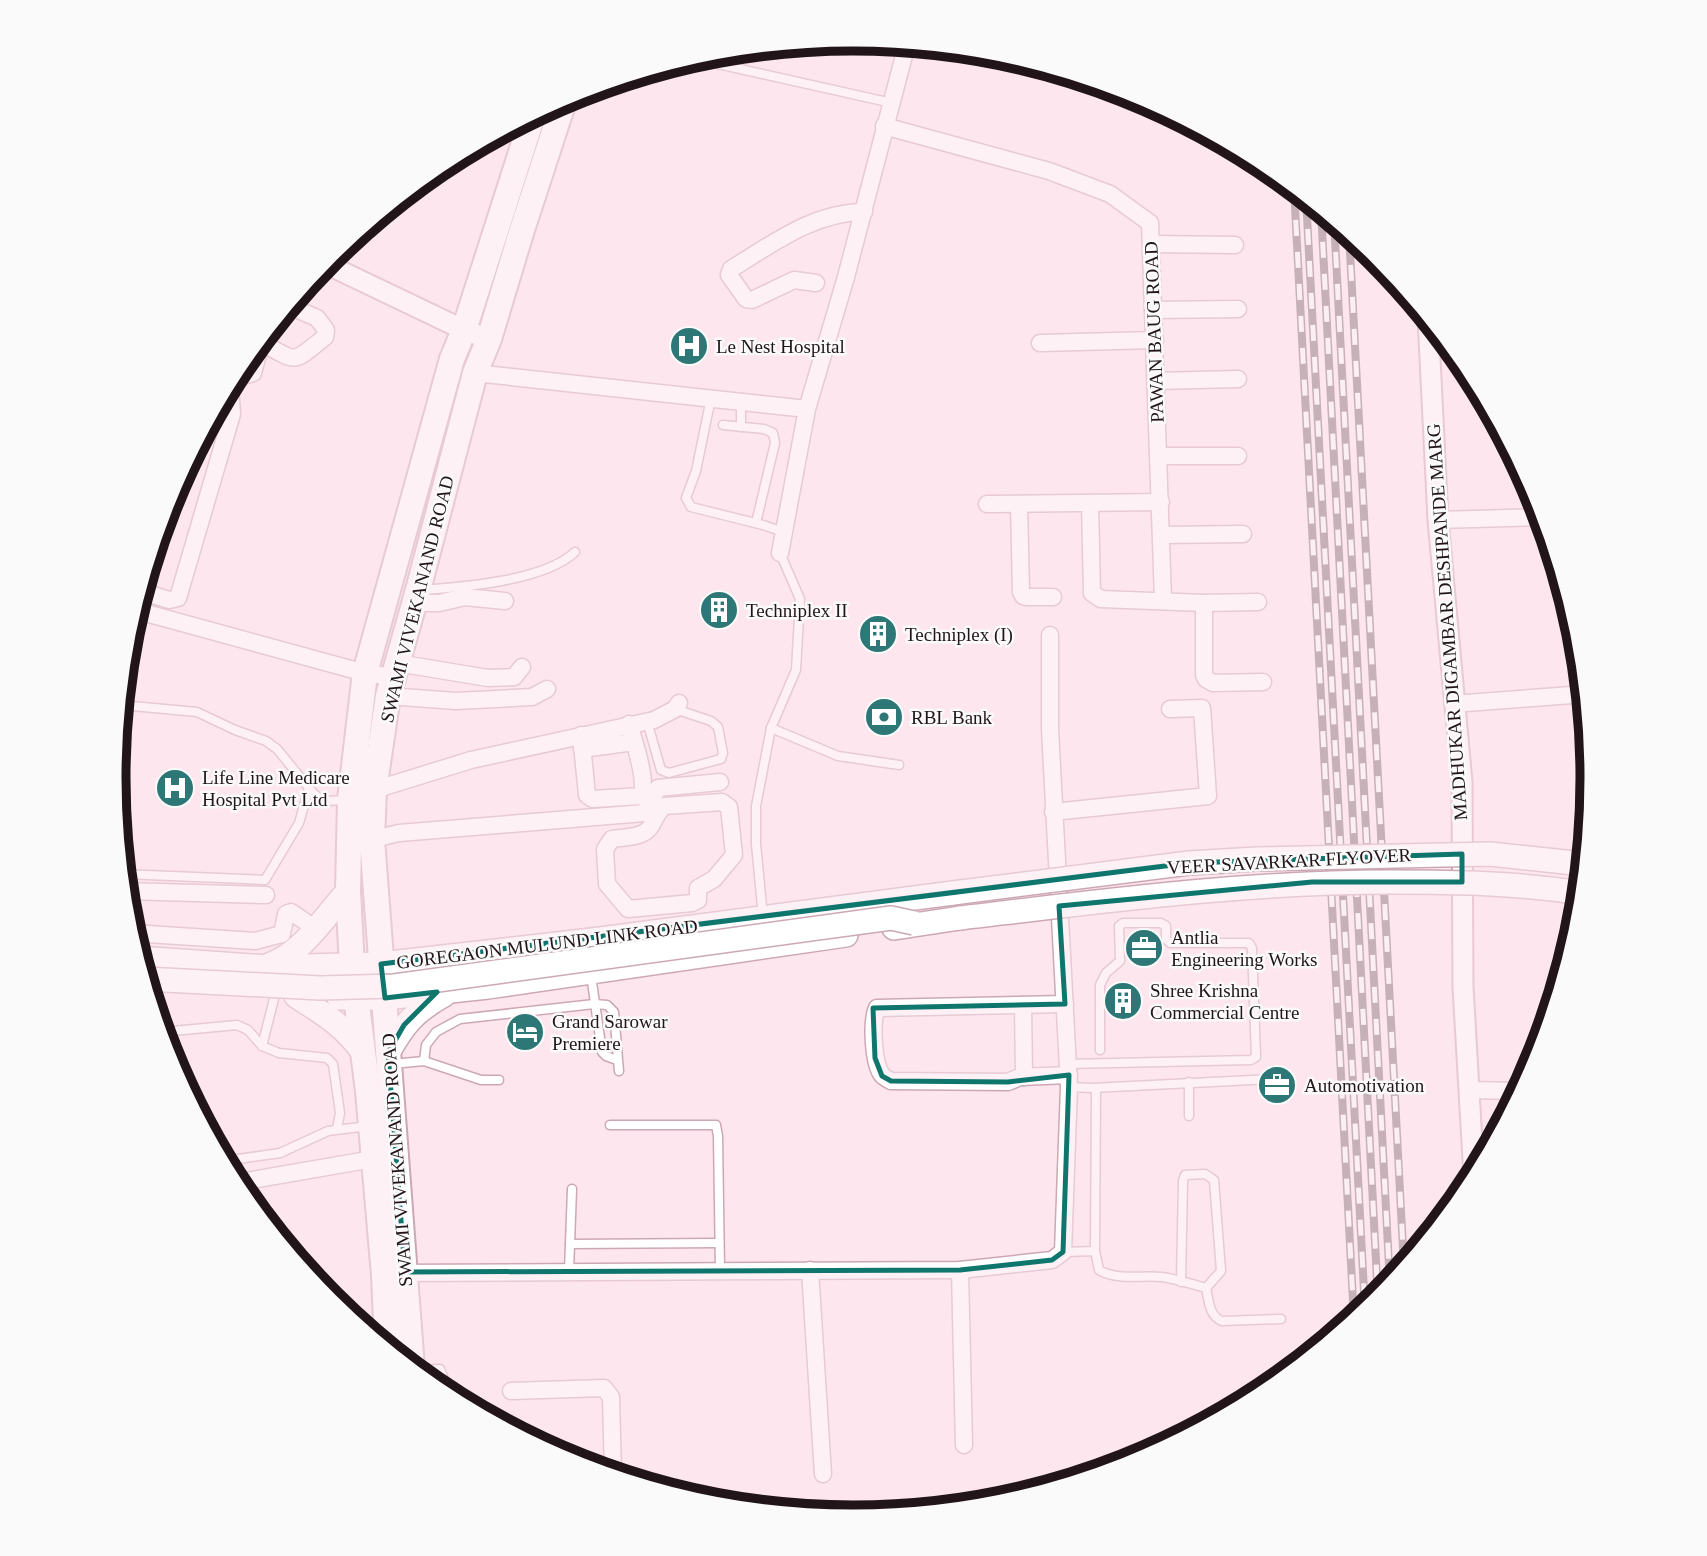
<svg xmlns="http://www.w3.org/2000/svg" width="1707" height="1556" viewBox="0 0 1707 1556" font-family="Georgia,serif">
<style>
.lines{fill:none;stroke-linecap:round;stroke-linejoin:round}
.service-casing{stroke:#cca8b5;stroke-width:11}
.minor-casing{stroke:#cca8b5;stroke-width:19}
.tertiary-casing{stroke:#cca8b5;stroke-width:23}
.secondary-casing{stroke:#cca8b5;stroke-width:26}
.primary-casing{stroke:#cca8b5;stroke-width:28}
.service{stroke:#fff;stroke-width:8}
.minor{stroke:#fff;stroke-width:16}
.tertiary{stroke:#fff;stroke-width:19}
.secondary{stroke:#fff;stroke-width:23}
.primary{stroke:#fff;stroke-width:24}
.rail-casing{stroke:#847279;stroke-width:8}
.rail{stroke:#fafafa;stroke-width:5;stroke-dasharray:16;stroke-linecap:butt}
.secondary-bridge-casing{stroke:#cca8b5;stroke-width:26;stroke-linecap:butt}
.secondary-bridge{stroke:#fff;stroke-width:23}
.marked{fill:none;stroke:#0f766e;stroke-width:5;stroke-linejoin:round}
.labels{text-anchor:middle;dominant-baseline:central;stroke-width:5;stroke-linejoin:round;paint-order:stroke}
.street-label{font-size:19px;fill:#22151a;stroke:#fafafa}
.poi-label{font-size:19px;fill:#22151a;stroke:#fafafa;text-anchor:start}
.rim{fill:none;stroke:#22151a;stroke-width:9}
</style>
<rect width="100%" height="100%" fill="#fde6ee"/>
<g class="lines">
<defs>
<g id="service">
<polyline points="691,58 892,103"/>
<polyline points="711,398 696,471 686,498 691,507 763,525 784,532"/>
<polyline points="723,425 764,429 773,433 775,443 756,523"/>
<polyline points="741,427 741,402"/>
<path d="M 421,590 C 464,587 544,581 575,552"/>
<polyline points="121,705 197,712 235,730 266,741 277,749 314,794 324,801 347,800"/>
<polyline points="647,721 661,770 669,773 721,759 723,753 718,727 711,721 675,709"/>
<polyline points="771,728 838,756 899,765"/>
<polyline points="123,874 265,880 299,823 309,788"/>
<polyline points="763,917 756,844 756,806 771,728 796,670 800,599 780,553"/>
<polyline points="591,975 602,1052 606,1056 617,1060"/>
<polyline points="162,1032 237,1025 248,1030 262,1046 279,1053 327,1058 333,1064 340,1113 337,1129"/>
<polyline points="262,1046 275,995"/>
<polyline points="424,1061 426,1045 436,1032 460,1019 594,1004 607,1005 614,1012 619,1071"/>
<polyline points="392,1064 424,1061 481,1080 499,1080"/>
<polyline points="1068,1064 1251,1060 1256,1057 1252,948 1249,943 1170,943 1166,939 1166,926 1161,923 1123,923 1119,926 1120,961 1106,973 1100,985 1100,1050"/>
<polyline points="1189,1082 1189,1116"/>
<polyline points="1069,1087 1092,1088 1273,1079"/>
<polyline points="610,1125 716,1125 718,1136 720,1270"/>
<polyline points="224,1161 280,1153 328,1131 368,1126"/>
<polyline points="570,1244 719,1243"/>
<polyline points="1095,1251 1096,1088"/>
<path d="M 1063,1252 L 1095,1251 L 1099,1270 C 1118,1281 1141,1275 1162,1277 C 1176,1279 1192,1284 1206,1288 C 1209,1301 1209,1316 1222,1321 L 1281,1319"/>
<polyline points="569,1271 572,1189"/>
<polyline points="1181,1282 1183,1181 1185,1175 1205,1174 1214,1180 1221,1271 1206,1288"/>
<polyline points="415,1370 440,1369 444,1379 445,1394"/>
</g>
<g id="minor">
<polyline points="884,126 1049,171 1110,194 1150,223 1163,600"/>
<polyline points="1151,244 1235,245"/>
<path d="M 816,283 L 794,280 L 752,300 L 746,299 L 729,275 L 731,269 C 772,244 814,212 864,212"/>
<polyline points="1153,310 1238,309"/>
<path d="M 261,342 C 299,364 292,363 325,337 L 326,330 L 317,318 L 289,306"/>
<polyline points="1040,343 1155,340"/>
<polyline points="236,372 247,375 253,373 262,339"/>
<polyline points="475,373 807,409"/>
<polyline points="1156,381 1238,379"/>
<polyline points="1159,456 1238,456"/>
<polyline points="1090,503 1092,593 1101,599 1204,603 1258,602"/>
<polyline points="987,504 1161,502"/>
<polyline points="1019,504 1021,592 1023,596 1026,597 1053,597"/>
<polyline points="1438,520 1543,517"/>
<polyline points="1162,535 1243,534"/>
<polyline points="780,553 807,409 846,277 907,44"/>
<polyline points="141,591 169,600 178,598 232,414 231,399 223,397"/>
<polyline points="414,603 439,603 465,597 505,601"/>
<polyline points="1204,603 1204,675 1206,679 1213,683 1263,682"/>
<polyline points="135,610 365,673 393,677"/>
<polyline points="397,663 488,678 514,677 522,667"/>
<polyline points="388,696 456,701 532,697 547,689"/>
<polyline points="1453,704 1585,694"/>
<path d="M 581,735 L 587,795 L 593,799 L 641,796 C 648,781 634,741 629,724"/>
<polyline points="582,749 634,742"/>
<polyline points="374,790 471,760 654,720 675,709 679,703"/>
<path d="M 722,802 L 729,807 L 734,855 L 714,879 L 698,888 L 698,900 L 692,903 L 628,909 L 607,884 L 605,849 L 612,839 C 624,837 644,838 651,826 C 655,818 657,813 664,806 Z"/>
<polyline points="1053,812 1208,796 1202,708 1170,709"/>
<polyline points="365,841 399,833 644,813 658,788 720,782"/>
<polyline points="125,891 266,895"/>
<polyline points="132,933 255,941 282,934 286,914 291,912 316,929"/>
<path d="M 1065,1004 L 877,1008 C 871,1021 873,1063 882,1075 C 883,1077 889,1080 891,1081 L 1008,1082 L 1020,1077 L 1069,1075"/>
<polyline points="1023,1005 1024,1077"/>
<polyline points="1468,1090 1521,1091"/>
<polyline points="235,1183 373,1159"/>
<polyline points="810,1270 823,1474"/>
<polyline points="960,1270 964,1445"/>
<polyline points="397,1273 960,1270 1052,1260 1063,1252 1069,1087 1050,729 1050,635"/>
<polyline points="511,1391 604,1388 611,1397 613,1474"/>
<polyline points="849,1517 858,1517"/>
</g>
<g id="tertiary">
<polyline points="324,263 464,330 489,339"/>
<polyline points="1428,318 1438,520 1462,782 1463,987 1474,1177"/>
</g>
<g id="secondary">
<polyline points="894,928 960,918"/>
<polyline points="139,958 266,967 381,964 600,939 953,893"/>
<path d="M 269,965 C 304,952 323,918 348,891"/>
<path d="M 296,996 C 324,1014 343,1025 363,1052"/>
<polyline points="339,998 385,998 488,987 846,935"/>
<path d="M 388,1053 C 404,1024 414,1012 444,995"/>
</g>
<g id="primary">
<polyline points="387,1347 384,1275 368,1091 352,966 348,891 350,800 365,673 452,359 464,330 533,115"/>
<polyline points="412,1368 372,839 374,790 388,696 418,590 475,373 489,339 521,233 565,98"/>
</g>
</defs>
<!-- service casing -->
<use href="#service" class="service-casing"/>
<!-- minor casing -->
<use href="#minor" class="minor-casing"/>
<!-- tertiary casing -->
<use href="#tertiary" class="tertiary-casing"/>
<!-- secondary casing -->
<use href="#secondary" class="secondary-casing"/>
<!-- primary casing -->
<use href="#primary" class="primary-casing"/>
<!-- service -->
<use href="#service" class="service"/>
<!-- minor -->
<use href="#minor" class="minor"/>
<!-- tertiary -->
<use href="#tertiary" class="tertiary"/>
<!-- secondary -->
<use href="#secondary" class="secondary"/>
<!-- primary -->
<use href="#primary" class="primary"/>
<defs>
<g id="rail">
<polyline points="1294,188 1354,1320"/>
<polyline points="1306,197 1365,1310"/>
<polyline points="1321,210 1378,1299"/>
<polyline points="1334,220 1390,1285"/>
<polyline points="1349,233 1404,1267"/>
</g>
</defs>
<!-- rail casing -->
<use href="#rail" class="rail-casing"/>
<!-- rail -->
<use href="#rail" class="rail"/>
<defs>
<g id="secondary-bridge">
<polyline points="953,893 1189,863 1257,859 1490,854 1584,864"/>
<path d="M 960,918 C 1104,901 1246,882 1390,882 C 1457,882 1516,883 1582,893"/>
<polyline points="146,979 320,988 394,986 891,918 914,923"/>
</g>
</defs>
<!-- secondary-bridge casing -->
<use href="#secondary-bridge" class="secondary-bridge-casing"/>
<!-- secondary-bridge -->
<use href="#secondary-bridge" class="secondary-bridge"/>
</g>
<!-- marked area -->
<path d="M0 0H1707V1556H0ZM 1462,854 L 1462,882 L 1312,882 L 1059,906 L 1065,1004 L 873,1008 L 875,1058 L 882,1076 L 891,1081 L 1008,1082 L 1069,1075 L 1063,1252 L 1052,1260 L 960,1270 L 405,1272 L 388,1053 L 404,1025 L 437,992 L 385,998 L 381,964 L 1189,863 Z" fill="#fde6ee" fill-opacity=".55" fill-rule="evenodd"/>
<path class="marked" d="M 1462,854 L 1462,882 L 1312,882 L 1059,906 L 1065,1004 L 873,1008 L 875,1058 L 882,1076 L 891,1081 L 1008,1082 L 1069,1075 L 1063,1252 L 1052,1260 L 960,1270 L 405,1272 L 388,1053 L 404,1025 L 437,992 L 385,998 L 381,964 L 1189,863 Z"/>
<!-- icons -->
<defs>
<symbol id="hospital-disc" viewBox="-11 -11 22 22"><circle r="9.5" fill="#2d7776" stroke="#fafafa"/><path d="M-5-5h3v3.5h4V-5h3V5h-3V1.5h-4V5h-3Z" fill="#fff"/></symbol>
<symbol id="building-disc" viewBox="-11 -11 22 22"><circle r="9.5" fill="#2d7776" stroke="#fafafa"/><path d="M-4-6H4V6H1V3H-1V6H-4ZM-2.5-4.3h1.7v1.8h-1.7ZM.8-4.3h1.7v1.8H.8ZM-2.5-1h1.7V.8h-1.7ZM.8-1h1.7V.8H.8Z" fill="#fff"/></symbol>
<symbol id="bank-disc" viewBox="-11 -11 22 22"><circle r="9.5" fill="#2d7776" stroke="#fafafa"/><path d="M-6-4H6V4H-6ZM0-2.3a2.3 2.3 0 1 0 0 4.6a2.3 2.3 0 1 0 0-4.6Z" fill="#fff"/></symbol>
<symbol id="office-disc" viewBox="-11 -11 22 22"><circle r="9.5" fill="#2d7776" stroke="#fafafa"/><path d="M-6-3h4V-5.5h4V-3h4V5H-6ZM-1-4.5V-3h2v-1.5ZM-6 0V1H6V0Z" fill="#fff"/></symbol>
<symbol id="hotel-disc" viewBox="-11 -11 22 22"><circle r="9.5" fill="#2d7776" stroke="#fafafa"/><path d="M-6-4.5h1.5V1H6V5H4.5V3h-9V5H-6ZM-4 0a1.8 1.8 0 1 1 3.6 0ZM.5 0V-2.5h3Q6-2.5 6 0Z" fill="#fff"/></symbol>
</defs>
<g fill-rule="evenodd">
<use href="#hospital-disc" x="667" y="324" width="44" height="44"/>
<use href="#building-disc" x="697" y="588" width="44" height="44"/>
<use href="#building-disc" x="856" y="612" width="44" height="44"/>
<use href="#bank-disc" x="862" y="695" width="44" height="44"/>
<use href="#hospital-disc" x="153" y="766" width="44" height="44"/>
<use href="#office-disc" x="1122" y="926" width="44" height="44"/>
<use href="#building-disc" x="1101" y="979" width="44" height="44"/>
<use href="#hotel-disc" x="503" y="1010" width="44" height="44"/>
<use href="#office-disc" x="1255" y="1063" width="44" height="44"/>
</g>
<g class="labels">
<!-- street labels -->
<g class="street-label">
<text transform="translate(1154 332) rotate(-92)">PAWAN BAUG ROAD</text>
<text transform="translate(417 599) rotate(-76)">SWAMI VIVEKANAND ROAD</text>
<text transform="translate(1447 622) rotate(-94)">MADHUKAR DIGAMBAR DESHPANDE MARG</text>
<text transform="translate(1289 861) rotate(-3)">VEER SAVARKAR FLYOVER</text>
<text transform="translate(547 944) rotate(-7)">GOREGAON MULUND LINK ROAD</text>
<text transform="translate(397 1160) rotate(-94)">SWAMI VIVEKANAND ROAD</text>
</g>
<!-- poi labels -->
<g class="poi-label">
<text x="716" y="346">Le Nest Hospital</text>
<text x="746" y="610">Techniplex II</text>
<text x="905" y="634">Techniplex (I)</text>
<text x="911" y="717">RBL Bank</text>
<text x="202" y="777">Life Line Medicare<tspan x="202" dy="22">Hospital Pvt Ltd</tspan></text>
<text x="1171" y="937">Antlia<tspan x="1171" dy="22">Engineering Works</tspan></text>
<text x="1150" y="990">Shree Krishna<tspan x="1150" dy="22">Commercial Centre</tspan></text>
<text x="552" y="1021">Grand Sarowar<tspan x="552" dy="22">Premiere</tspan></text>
<text x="1304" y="1085">Automotivation</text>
</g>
</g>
<!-- crop -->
<path d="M0 0H1707V1556H0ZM126 778a727 727 0 1 1 1454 0a727 727 0 1 1-1454 0Z" fill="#fafafa" fill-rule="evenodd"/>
<path class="rim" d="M126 778a727 727 0 1 1 1454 0a727 727 0 1 1-1454 0Z"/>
</svg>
